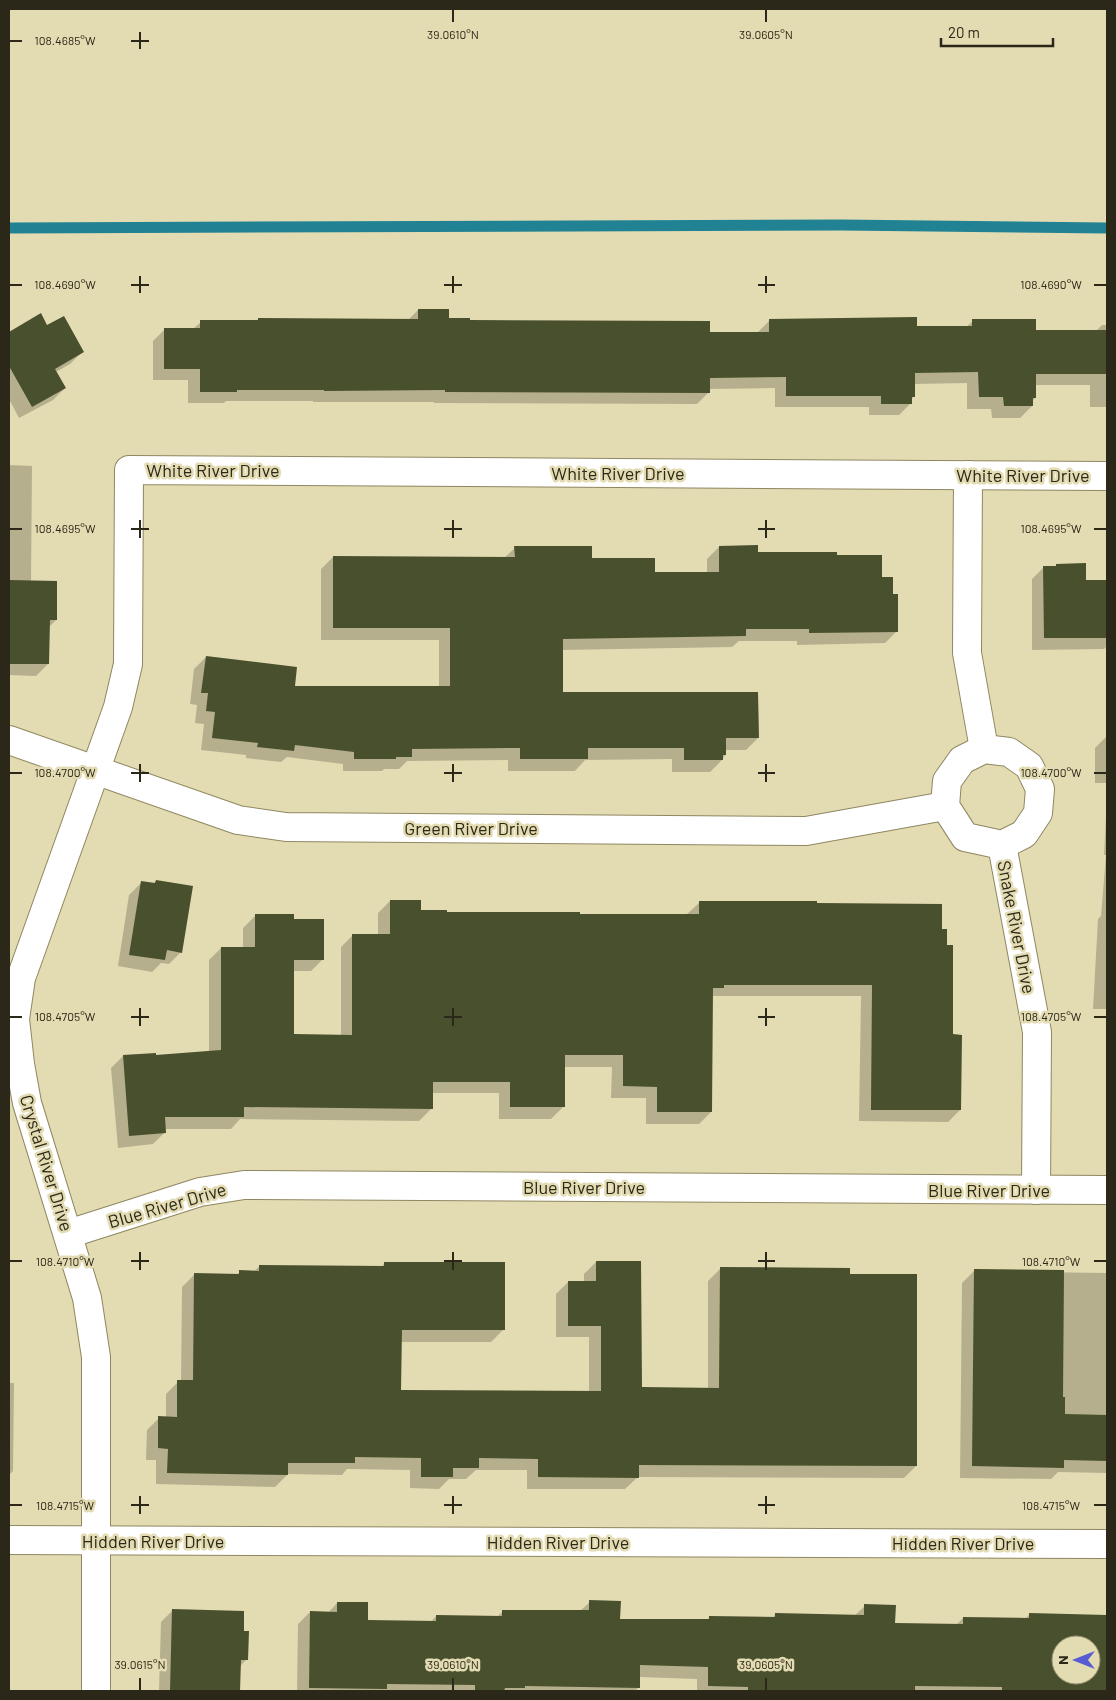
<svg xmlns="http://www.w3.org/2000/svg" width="1116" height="1700" viewBox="0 0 1116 1700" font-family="Barlow,sans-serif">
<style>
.shadow{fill:#0003;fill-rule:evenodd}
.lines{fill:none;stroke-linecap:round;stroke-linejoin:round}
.stream{stroke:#218293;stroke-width:11}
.building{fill:#49502d;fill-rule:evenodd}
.minor-casing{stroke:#8f8761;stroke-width:30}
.minor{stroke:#fff;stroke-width:28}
.ticks{fill:none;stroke:#2c2819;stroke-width:2}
.labels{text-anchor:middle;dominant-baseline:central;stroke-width:5;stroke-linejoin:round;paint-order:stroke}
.street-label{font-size:18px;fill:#2c2819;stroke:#e3dbb2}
.ticks-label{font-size:12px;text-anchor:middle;fill:#2c2819;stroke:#e3dbb2;stroke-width:5;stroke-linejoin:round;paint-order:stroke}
</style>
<rect width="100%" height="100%" fill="#e3dbb2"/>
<!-- shadow -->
<g class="shadow">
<polygon points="418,310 448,319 469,321 709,333 757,333 770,320 916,327 966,327 973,321 1034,331 1096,331 1102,325 1107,325 1107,407 1090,407 1090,385 1035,385 1035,398 1032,401 1032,406 1020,418 992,418 991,409 967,409 967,383 914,384 914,396 911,400 911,403 899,415 869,415 869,407 775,407 775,388 709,389 709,392 697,404 434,403 434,402 313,402 313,401 226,401 224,403 188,403 188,380 153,380 153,341 165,329 193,329 201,322 256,322 258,319 408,320"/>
<polygon points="41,315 47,327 82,352 70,364 56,372 65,388 53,400 19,418 9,399 9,333"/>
<polygon points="9,465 32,466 31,582 56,620 49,627 48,664 36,676 9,675"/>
<polygon points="719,547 757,553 836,556 881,578 892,595 897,631 885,643 797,645 797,641 739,641 732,647 562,650 562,693 758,738 746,750 725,750 725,755 722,760 710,772 672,772 672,759 585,760 575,771 508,771 508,760 407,761 399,769 384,769 382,771 343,771 343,764 287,757 281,762 246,758 246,755 201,750 204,724 195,723 197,705 190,704 194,669 206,657 293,687 439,687 439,640 321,640 321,569 333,557 504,558 515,548 590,559 654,573 707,573 707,559"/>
<polygon points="1057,565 1085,581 1107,581 1107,646 1104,649 1032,650 1032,579 1044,567 1055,567"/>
<polygon points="1107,736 1107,783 1095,783 1095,748"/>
<polygon points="1107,797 1107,1009 1093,1009 1098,919 1101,916 1106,855 1104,855"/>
<polygon points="156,881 181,952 169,964 161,963 152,972 118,966 129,895 141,883 153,884"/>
<polygon points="390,901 419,911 446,913 579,915 686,915 699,903 816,904 941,930 960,1110 948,1122 859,1121 861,996 713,996 711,998 711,1112 699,1124 646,1124 646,1098 611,1098 612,1067 564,1067 563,1107 551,1119 499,1119 499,1093 431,1093 431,1109 419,1121 240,1119 231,1129 165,1129 165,1132 153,1144 118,1148 111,1068 123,1056 154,1054 155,1056 209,1052 209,960 221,948 243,948 243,928 255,916 292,920 323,959 311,971 292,971 292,1035 341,1036 341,947 353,935 378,935 378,913"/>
<polygon points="596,1262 641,1388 708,1390 708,1281 720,1269 916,1466 904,1478 638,1477 625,1489 527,1489 527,1470 476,1470 466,1479 449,1479 439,1489 410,1488 410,1470 347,1469 342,1475 288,1474 275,1487 156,1484 156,1460 146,1460 147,1430 159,1418 166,1418 166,1394 178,1382 181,1382 182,1287 194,1275 236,1275 240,1272 253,1272 260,1266 381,1267 385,1263 503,1330 491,1342 401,1342 400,1391 589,1392 589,1337 556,1337 556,1294 568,1282 584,1282 584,1274"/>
<polygon points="974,1271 1107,1273 1107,1473 1058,1472 1051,1479 960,1478 962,1283"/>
<polygon points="9,1383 14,1383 13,1471 9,1475"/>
<path d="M 590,1602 L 619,1621 L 706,1621 L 710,1617 L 772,1618 L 776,1614 L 854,1616 L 865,1606 L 894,1625 L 956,1625 L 963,1618 L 1025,1619 L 1029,1615 L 1107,1616 L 1107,1691 L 697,1691 L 697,1679 L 639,1677 L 639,1687 L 635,1691 L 297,1691 L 298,1624 L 310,1612 L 328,1613 L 337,1603 L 367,1622 L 430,1623 L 436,1616 L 497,1617 L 503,1611 L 580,1611 ZM 1061,1645 L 1091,1645 L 1091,1675 L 1061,1675 Z"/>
<polygon points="173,1610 243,1632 247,1659 239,1667 239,1691 159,1691 161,1622"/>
</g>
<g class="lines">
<!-- stream -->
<polyline class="stream" points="9,228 841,225 1107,228"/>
</g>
<!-- building -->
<g class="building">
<polygon points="418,309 449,309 449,318 470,318 470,320 710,321 710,332 769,332 769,319 917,317 917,326 972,326 972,319 1036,319 1036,330 1107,330 1107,374 1036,374 1036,398 1033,398 1033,406 1004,406 1003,397 979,397 978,372 915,373 915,397 912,397 912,404 881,404 881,396 786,396 786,377 710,378 710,393 445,392 445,390 324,391 324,390 237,390 237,392 200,392 200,369 164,369 164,328 200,328 200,320 258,320 258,318 418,319"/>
<polygon points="41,313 47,325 64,316 84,352 55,369 66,388 32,407 9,366 9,332"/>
<polygon points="758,545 758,552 837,552 837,555 882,555 882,577 893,577 893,594 898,594 898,632 809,633 809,629 746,629 746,636 563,639 563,692 758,692 759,738 726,738 726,755 723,755 723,760 684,760 684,748 588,748 588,759 520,759 520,748 412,749 412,757 396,757 396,759 354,759 354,752 295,745 294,751 257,747 258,743 212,738 215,712 206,711 208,693 201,693 206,656 297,667 295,686 450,686 450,628 333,628 333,556 515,557 514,546 592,546 592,558 655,558 655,572 719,572 719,546"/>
<polygon points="1086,563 1086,580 1107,580 1107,638 1044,638 1043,566 1056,566 1056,564"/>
<polygon points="9,580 57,581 57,620 50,620 49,664 9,664"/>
<polygon points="156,880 193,886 182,953 167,950 165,960 129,955 141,881 155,883"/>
<polygon points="390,900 421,900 421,910 447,910 447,912 580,912 580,914 699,914 699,901 817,901 817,903 942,904 942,929 947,929 947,945 953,945 953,1034 962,1035 961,1110 871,1110 872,985 724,985 724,988 713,988 712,1112 657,1112 657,1087 623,1086 623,1055 565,1055 565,1107 510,1107 510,1082 433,1082 433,1109 244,1107 244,1117 165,1117 166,1133 129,1136 123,1055 156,1053 156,1055 221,1050 221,947 255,947 255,914 294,914 294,919 324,919 324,960 294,960 294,1034 352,1035 352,934 390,934"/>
<polygon points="596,1261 641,1261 642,1387 719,1388 720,1267 850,1268 850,1274 917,1274 917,1466 639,1465 639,1478 538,1477 538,1459 479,1458 479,1468 453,1468 453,1477 421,1477 421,1458 355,1457 355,1463 288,1463 288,1475 167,1473 168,1449 158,1448 158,1416 177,1417 177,1380 193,1380 194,1273 239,1274 239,1270 259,1271 259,1265 384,1266 384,1262 505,1262 505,1330 402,1330 401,1390 601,1391 601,1326 568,1326 568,1281 596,1281"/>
<polygon points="974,1269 1064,1270 1063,1397 1065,1397 1065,1414 1107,1415 1107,1461 1064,1460 1064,1468 972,1466"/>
<path d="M 589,1600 L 621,1601 L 620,1619 L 709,1619 L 709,1616 L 775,1617 L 775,1613 L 864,1615 L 864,1604 L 896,1605 L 895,1623 L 963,1624 L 963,1617 L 1029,1618 L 1029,1613 L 1107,1615 L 1107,1691 L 1002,1691 L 1002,1687 L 915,1686 L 915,1691 L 748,1691 L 748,1687 L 708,1686 L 708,1667 L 640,1665 L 640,1688 L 525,1686 L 525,1688 L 505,1688 L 504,1691 L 475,1691 L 475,1685 L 387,1684 L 387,1689 L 309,1688 L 310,1611 L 337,1612 L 337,1602 L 368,1602 L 368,1620 L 436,1621 L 436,1615 L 502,1616 L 502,1610 L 589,1610 ZM 1061,1645 L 1091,1645 L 1091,1675 L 1061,1675 Z"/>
<polygon points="172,1609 244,1611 244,1631 249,1631 248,1660 241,1660 240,1691 170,1691"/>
</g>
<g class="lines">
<defs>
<g id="minor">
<polyline points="968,475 967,653 984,749"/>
<polyline points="9,740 238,820 286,827 806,831 945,806"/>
<polygon points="984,749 1009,752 1029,766 1040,789 1038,813 1024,834 1002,845 965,837 945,806 947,781 962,760"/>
<polyline points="1002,845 1037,1032 1036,1190"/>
<polyline points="68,1234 200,1192 244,1185 1107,1190"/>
<polyline points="9,1540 1107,1544"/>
<polyline points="96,1691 96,1357 87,1298 27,1103 20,1064 15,1019 21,978 118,707 128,664 129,470 1107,476"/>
</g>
</defs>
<!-- minor casing -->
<use href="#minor" class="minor-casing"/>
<!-- minor -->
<use href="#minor" class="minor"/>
</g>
<!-- ticks -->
<path class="ticks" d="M 453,10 L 453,22M 766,10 L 766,22M 140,32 L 140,49M 10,41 L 22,41M 131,41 L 149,41M 140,276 L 140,293M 453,276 L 453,293M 766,276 L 766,293M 10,285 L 22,285M 131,285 L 149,285M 444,285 L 462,285M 758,285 L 775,285M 1094,285 L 1106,285M 140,520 L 140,538M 453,520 L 453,538M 766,520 L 766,538M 10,529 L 22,529M 131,529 L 149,529M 444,529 L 462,529M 758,529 L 775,529M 1094,529 L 1106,529M 140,764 L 140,782M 453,764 L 453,782M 766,764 L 766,782M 10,773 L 22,773M 131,773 L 149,773M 444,773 L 462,773M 758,773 L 775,773M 1094,773 L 1106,773M 140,1008 L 140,1026M 453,1008 L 453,1026M 766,1008 L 766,1026M 10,1017 L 22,1017M 131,1017 L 149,1017M 444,1017 L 462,1017M 758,1017 L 775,1017M 1094,1017 L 1106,1017M 140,1252 L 140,1270M 453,1252 L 453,1270M 766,1252 L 766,1270M 10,1261 L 22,1261M 131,1261 L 149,1261M 444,1261 L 462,1261M 758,1261 L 775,1261M 1094,1261 L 1106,1261M 140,1496 L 140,1514M 453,1496 L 453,1514M 766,1496 L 766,1514M 10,1505 L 22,1505M 131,1505 L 149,1505M 444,1505 L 462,1505M 758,1505 L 775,1505M 1094,1505 L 1106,1505M 140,1678 L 140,1690M 453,1678 L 453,1690M 766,1678 L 766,1690"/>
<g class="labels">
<!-- street labels -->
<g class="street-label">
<text x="213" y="470">White River Drive</text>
<text x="618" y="473">White River Drive</text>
<text x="1023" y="475">White River Drive</text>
<text x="471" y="828">Green River Drive</text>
<text transform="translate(1017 927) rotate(79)">Snake River Drive</text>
<text transform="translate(47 1163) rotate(73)">Crystal River Drive</text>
<text x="584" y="1187">Blue River Drive</text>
<text x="989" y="1190">Blue River Drive</text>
<text transform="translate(167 1205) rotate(-16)">Blue River Drive</text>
<text x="153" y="1541">Hidden River Drive</text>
<text x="558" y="1542">Hidden River Drive</text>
<text x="963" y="1543">Hidden River Drive</text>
</g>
</g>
<g class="ticks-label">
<text x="453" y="39">39.0610°N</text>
<text x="766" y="39">39.0605°N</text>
<text x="65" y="45">108.4685°W</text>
<text x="1051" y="289">108.4690°W</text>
<text x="65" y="289">108.4690°W</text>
<text x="1051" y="533">108.4695°W</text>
<text x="65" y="533">108.4695°W</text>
<text x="1051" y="777">108.4700°W</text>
<text x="65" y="777">108.4700°W</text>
<text x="1051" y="1021">108.4705°W</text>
<text x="65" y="1021">108.4705°W</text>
<text x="1051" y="1266">108.4710°W</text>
<text x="65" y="1266">108.4710°W</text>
<text x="65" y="1510">108.4715°W</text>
<text x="1051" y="1510">108.4715°W</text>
<text x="140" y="1669">39.0615°N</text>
<text x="453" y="1669">39.0610°N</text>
<text x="766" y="1669">39.0605°N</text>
</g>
<!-- border -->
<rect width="1116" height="1700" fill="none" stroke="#2c2819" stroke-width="20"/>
<!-- north arrow -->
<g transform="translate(1076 1660) rotate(270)"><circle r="24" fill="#e3dbb2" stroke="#9a9375"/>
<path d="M0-4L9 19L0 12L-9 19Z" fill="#585bd2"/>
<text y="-8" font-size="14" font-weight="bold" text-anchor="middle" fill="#2c2819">N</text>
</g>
<!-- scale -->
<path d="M941 38v8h112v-8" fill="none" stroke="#2c2819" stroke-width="2.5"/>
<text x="948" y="38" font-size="15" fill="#2c2819" stroke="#e3dbb2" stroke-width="4" paint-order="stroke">20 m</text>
</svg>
